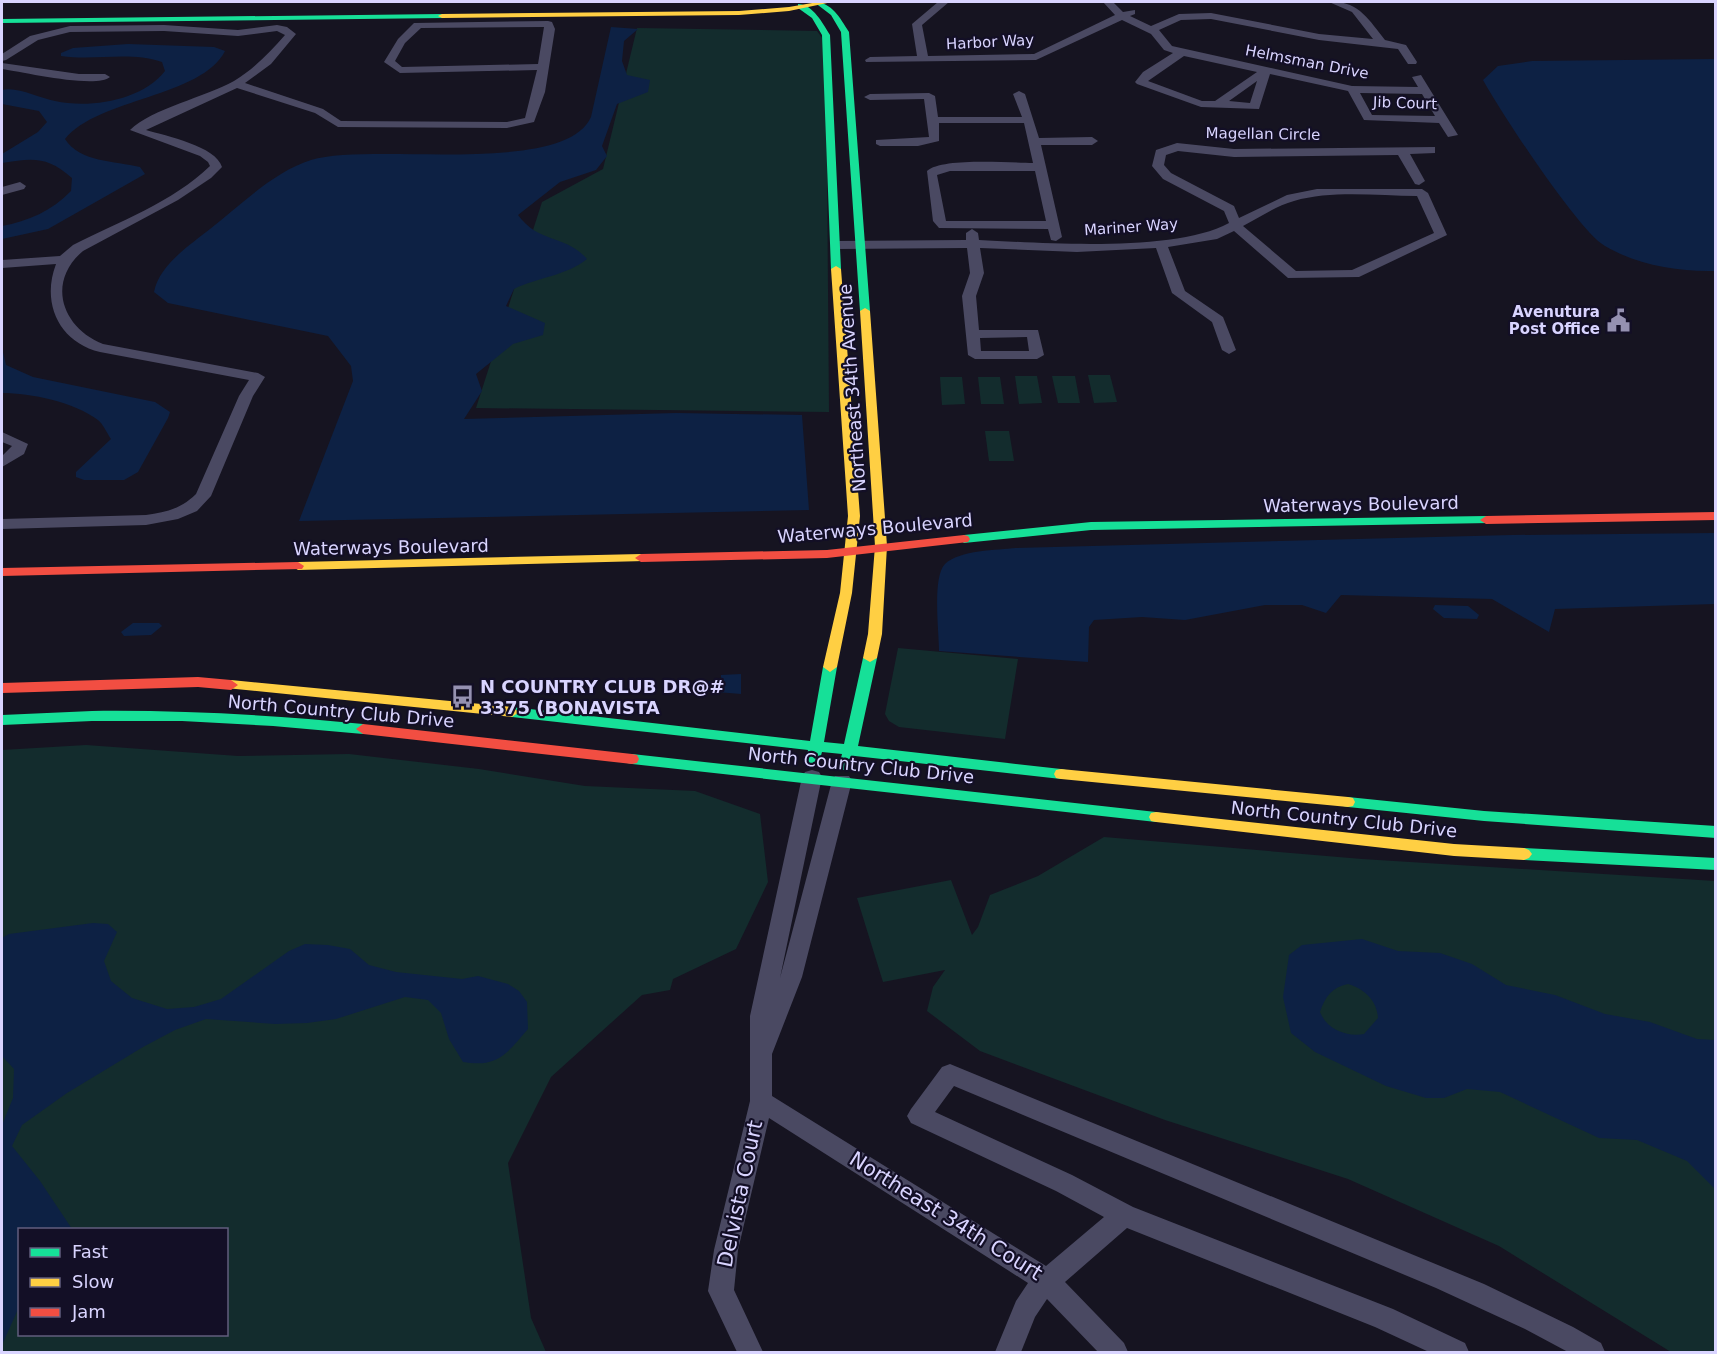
<svg xmlns="http://www.w3.org/2000/svg" width="1717" height="1354" viewBox="0 0 1717 1354" font-family="'DejaVu Sans',sans-serif">
<style>
.green{fill:#132c2d;fill-rule:evenodd}
.water{fill:#0d2144;fill-rule:evenodd}
.lines{fill:none;stroke-linecap:round;stroke-linejoin:round}
.street{fill:#4a4962;fill-rule:evenodd}
.fast{fill:#16e098;fill-rule:evenodd}
.slow{fill:#ffcf43;fill-rule:evenodd}
.jam{fill:#f24e42;fill-rule:evenodd}
.labels{text-anchor:middle;dominant-baseline:central;stroke-width:4.5;stroke-linejoin:round;paint-order:stroke}
.far-street-label{font-size:15px;fill:#d9d4ff;stroke:#130f26}
.far-poi-label{font-size:15px;font-weight:bold;fill:#d9d4ff;stroke:#130f26;text-anchor:end}
.street-label{font-size:18px;fill:#d9d4ff;stroke:#130f26}
.poi-label{font-size:18px;font-weight:bold;fill:#d9d4ff;stroke:#130f26;text-anchor:start}
.near-street-label{font-size:21px;fill:#d9d4ff;stroke:#130f26}
</style>
<rect width="100%" height="100%" fill="#161421"/>
<!-- green -->
<g class="green">
<polygon points="637,28 817,31 826,43 829,412 476,408 542,202 603,169"/>
<polygon points="1088,375 1110,375 1117,402 1094,403"/>
<polygon points="1015,376 1037,376 1042,403 1019,404"/>
<polygon points="1052,376 1075,376 1080,403 1058,403"/>
<polygon points="940,377 962,377 965,404 942,405"/>
<polygon points="978,377 1000,377 1004,404 981,404"/>
<polygon points="985,431 1009,431 1014,461 989,461"/>
<polygon points="898,648 1018,659 1005,739 899,727 889,721 885,714"/>
<path d="M 86,745 L 238,756 L 349,754 L 479,769 L 585,786 L 695,791 L 760,814 L 768,882 L 736,949 L 673,979 L 670,990 L 642,995 L 551,1077 L 508,1163 L 531,1318 L 546,1352 L 2,1352 L 2,750 ZM 20,1230 L 226,1230 L 226,1334 L 20,1334 Z"/>
<polygon points="1104,837 1362,859 1715,881 1715,1352 1671,1352 1499,1246 1348,1179 1165,1120 980,1051 927,1011 933,987 945,970 883,982 857,898 951,880 972,935 978,927 990,895 1038,876"/>
</g>
<!-- water -->
<g class="water">
<path d="M 611,27 L 638,29 L 624,41 L 622,61 L 627,75 L 650,80 L 648,92 L 617,104 L 602,146 L 607,156 L 596,170 L 560,182 L 518,215 C 539,244 565,234 587,259 C 566,276 538,277 514,289 L 506,306 L 545,323 L 543,335 L 513,344 L 476,374 L 482,391 L 464,419 L 676,413 L 802,415 L 809,510 L 299,521 L 353,381 L 351,366 L 328,336 L 168,303 L 154,292 C 159,265 190,245 210,229 C 241,205 273,172 311,160 C 371,142 564,177 591,117 Z"/>
<path d="M 128,44 L 214,47 L 225,51 C 202,97 98,98 65,139 C 79,162 115,161 140,167 L 145,174 L 48,229 L 2,239 L 2,226 C 28,221 52,211 71,191 L 72,178 C 47,156 33,158 2,163 L 2,154 L 38,132 L 47,122 L 39,111 L 2,104 L 2,90 C 17,86 39,98 55,101 C 90,109 143,100 165,71 L 162,62 C 129,51 96,61 61,56 L 61,53 L 73,48 Z"/>
<path d="M 1715,59 L 1715,271 C 1679,272 1637,265 1605,246 C 1579,232 1500,111 1483,80 L 1498,66 L 1532,61 Z"/>
<path d="M 2,348 L 6,365 L 33,377 L 155,402 L 170,412 L 168,418 L 138,472 L 124,480 L 84,480 L 76,477 L 76,472 L 111,439 C 107,433 103,424 98,420 C 74,402 31,393 2,393 Z"/>
<path d="M 1715,533 L 1715,604 L 1555,609 L 1549,632 L 1492,599 L 1341,595 L 1326,613 L 1302,605 L 1265,605 L 1185,620 L 1142,617 L 1094,620 L 1089,627 L 1088,662 L 939,651 C 939,632 932,577 945,564 C 959,550 998,550 1016,548 L 1512,535 Z"/>
<polygon points="1435,605 1468,606 1479,615 1477,619 1444,618 1433,609"/>
<polygon points="133,623 159,623 162,626 151,635 124,636 121,632"/>
<polygon points="741,674 741,694 705,691 706,682 721,680 721,675"/>
<path d="M 93,923 L 108,924 L 117,932 L 104,961 L 111,981 L 132,998 L 167,1009 L 194,1007 L 221,999 L 289,951 L 305,944 L 328,945 L 350,949 L 369,965 L 396,972 L 462,979 L 478,976 L 508,984 L 519,991 L 527,1002 L 528,1029 C 507,1053 498,1068 463,1062 L 449,1039 L 441,1013 L 428,1000 L 405,997 L 336,1019 L 307,1023 L 275,1024 L 206,1019 L 175,1030 L 143,1047 L 67,1093 L 22,1125 L 12,1146 L 40,1181 L 72,1229 L 20,1230 L 19,1307 L 2,1345 L 2,1125 L 13,1098 L 14,1069 L 2,1056 L 2,938 L 9,934 Z"/>
<path d="M 1362,939 L 1398,951 L 1440,953 L 1472,964 L 1506,985 L 1555,995 L 1605,1014 L 1650,1022 L 1697,1039 L 1715,1040 L 1715,1189 L 1687,1161 L 1637,1140 L 1599,1138 L 1500,1092 L 1467,1089 L 1444,1098 L 1426,1098 L 1386,1086 L 1315,1052 L 1291,1033 L 1283,997 L 1289,955 L 1302,945 ZM 1348,984 C 1365,989 1377,1001 1378,1018 L 1364,1034 C 1347,1037 1327,1030 1320,1012 C 1325,997 1332,987 1348,984 Z"/>
</g>
<g class="lines">
<!-- street -->
<g class="street">
<path d="M 938,2 L 949,2 L 922,25 L 928,56 L 1034,54 L 1115,15 L 1103,2 L 1113,2 L 1123,12 L 1135,10 L 1135,14 L 1130,16 L 1151,26 L 1179,14 L 1211,13 L 1319,34 L 1373,39 L 1352,12 L 1329,2 C 1358,0 1369,20 1385,40 L 1406,45 L 1417,62 L 1416,64 L 1408,64 L 1398,49 L 1319,40 L 1211,19 L 1181,20 L 1159,30 L 1172,46 L 1352,86 L 1418,87 L 1412,77 L 1421,75 L 1458,135 L 1448,137 L 1439,123 L 1364,120 L 1348,91 L 1270,74 L 1259,109 L 1201,107 L 1137,84 L 1135,82 L 1143,72 L 1173,53 L 1164,50 L 1151,34 L 1122,20 L 1036,60 L 866,62 L 865,60 L 870,57 L 917,56 L 912,24 ZM 1184,56 L 1257,72 L 1215,101 L 1202,101 L 1148,81 ZM 1257,81 L 1250,103 L 1229,101 ZM 1360,93 L 1422,94 L 1435,116 L 1372,115 Z"/>
<path d="M 548,21 L 552,22 L 555,29 L 545,92 L 534,122 L 507,128 L 338,127 L 315,113 L 237,88 L 146,130 C 166,136 216,146 222,167 L 211,178 L 178,200 L 83,251 C 46,282 62,328 103,344 L 258,373 L 265,377 L 253,396 L 211,496 L 197,511 L 178,519 L 146,525 L 2,529 L 2,519 L 146,515 C 166,512 181,509 196,494 L 239,396 L 249,380 L 100,352 C 59,342 41,303 56,264 L 2,268 L 2,260 L 60,256 L 73,245 C 118,222 173,202 210,166 L 208,162 L 200,156 L 130,130 C 151,109 208,96 234,81 C 254,69 270,52 285,35 L 277,31 L 238,36 L 164,31 L 70,32 L 38,40 L 6,60 L 2,61 L 2,54 L 30,36 L 70,26 L 164,25 L 238,30 L 277,25 L 287,27 L 296,34 L 271,64 L 245,83 L 323,109 L 341,121 L 507,122 L 525,118 L 537,70 L 400,73 L 384,62 L 398,39 L 414,23 ZM 544,27 L 538,64 L 402,67 L 395,61 L 405,43 L 421,28 Z"/>
<path d="M 2,63 L 79,74 L 105,74 L 110,77 C 96,89 23,72 2,69 Z"/>
<path d="M 1019,91 L 1025,94 L 1039,138 L 1092,137 L 1098,141 L 1092,145 L 1041,145 L 1062,237 L 1056,241 L 1051,240 L 1048,229 L 939,228 L 933,221 L 927,171 C 942,157 1011,163 1033,163 L 1024,123 L 939,123 L 939,141 L 918,146 L 880,146 L 876,144 L 876,140 L 929,137 L 924,99 L 870,100 L 864,97 L 870,94 L 929,93 L 935,96 L 938,117 L 1022,117 L 1013,94 ZM 950,171 L 1035,171 L 1046,221 L 946,221 L 937,175 Z"/>
<path d="M 1177,143 L 1234,149 L 1435,147 L 1435,153 L 1410,154 L 1425,181 L 1419,185 L 1415,184 L 1398,155 L 1234,157 L 1178,151 L 1166,155 L 1164,165 L 1171,173 L 1234,206 L 1239,218 L 1287,195 L 1317,189 L 1422,189 L 1428,193 L 1447,235 L 1359,277 L 1288,278 L 1234,231 L 1217,239 L 1168,247 L 1185,291 L 1223,317 L 1236,350 L 1229,354 L 1222,350 L 1212,322 L 1172,293 L 1156,248 L 1077,252 L 980,248 L 984,273 L 976,296 L 979,330 L 1038,330 L 1044,355 L 1037,359 L 975,359 L 968,355 L 962,296 L 970,273 L 967,248 L 837,249 L 831,245 L 837,241 L 966,240 L 966,233 L 972,229 L 978,233 L 979,240 C 1043,243 1174,253 1229,223 L 1224,211 L 1163,179 L 1152,166 L 1156,150 ZM 1417,196 L 1434,233 L 1352,270 L 1296,271 L 1243,226 C 1260,217 1276,206 1294,201 C 1332,190 1378,196 1417,196 ZM 1027,337 L 1029,351 L 981,351 L 980,338 Z"/>
<polygon points="20,182 26,186 24,189 2,195 2,187"/>
<polygon points="2,432 28,444 24,454 2,467 2,456 12,446 2,442"/>
<polygon points="812,770 819,772 822,777 780,978 832,781 835,776 849,776 852,781 802,977 772,1054 772,1096 1046,1266 1104,1217 1056,1191 911,1123 907,1116 911,1109 942,1067 950,1064 1484,1284 1573,1327 1601,1343 1605,1352 1568,1352 1525,1329 1436,1288 954,1086 935,1112 1072,1175 1133,1207 1393,1309 1465,1343 1469,1352 1429,1352 1375,1327 1127,1228 1065,1282 1124,1343 1128,1352 1098,1352 1047,1299 1035,1317 1021,1352 995,1352 1016,1301 1028,1283 769,1118 738,1250 734,1290 763,1352 737,1352 708,1291 714,1250 750,1101 750,1016 802,777 805,772"/>
</g>
<!-- fast -->
<g class="fast">
<path d="M 814,2 C 832,2 840,18 849,32 L 870,311 L 865,314 L 860,311 L 841,32 L 831,15 Z"/>
<path d="M 798,4 C 813,4 823,24 830,35 L 841,269 L 836,272 L 831,269 L 822,35 L 812,18 L 798,8 Z"/>
<polygon points="442,14 445,14 445,18 2,23 2,19"/>
<polygon points="1486,516 1490,517 1492,520 1490,523 1091,530 964,543 958,539 964,535 1091,522"/>
<polygon points="870,654 877,658 858,746 1061,769 1066,770 1068,774 1066,778 1061,779 855,756 851,770 841,770 839,766 842,754 822,752 818,766 808,766 806,762 808,750 512,717 505,712 512,707 810,741 823,667 830,662 837,667 824,742 844,744 863,658"/>
<path d="M 92,711 C 183,710 273,715 363,724 L 370,729 L 363,734 L 273,726 L 182,721 L 92,721 L 2,725 L 2,715 Z"/>
<polygon points="632,754 1156,812 1161,813 1163,817 1161,821 1156,822 632,764 627,763 625,759 627,755"/>
<polygon points="1348,797 1484,811 1716,826 1716,838 1484,821 1348,807 1343,806 1341,802 1343,798"/>
<polygon points="1524,848 1716,858 1716,870 1524,860 1519,858 1516,854 1519,850"/>
</g>
<!-- slow -->
<g class="slow">
<polygon points="818,2 832,2 789,11 739,15 442,18 438,16 442,14 739,11 789,7"/>
<polygon points="836,266 841,269 860,516 852,593 837,667 830,672 823,667 840,593 848,516 831,269"/>
<polygon points="865,308 870,311 887,546 882,634 877,658 870,662 863,658 868,634 875,546 860,311"/>
<polygon points="641,554 645,555 647,558 645,561 298,570 292,566 298,562"/>
<polygon points="231,680 512,707 519,712 512,717 226,688 224,685 226,682"/>
<polygon points="1061,769 1348,797 1353,798 1355,802 1353,806 1348,807 1061,779 1056,778 1054,774 1056,770"/>
<polygon points="1156,812 1454,844 1524,848 1529,850 1532,854 1529,858 1524,860 1454,856 1156,822 1151,821 1149,817 1151,813"/>
</g>
<!-- jam -->
<g class="jam">
<polygon points="1716,512 1716,520 1486,524 1480,520 1486,516"/>
<polygon points="964,535 968,536 970,539 968,542 827,558 641,562 635,558 641,554 827,550"/>
<polygon points="298,562 304,566 302,569 2,576 2,568"/>
<polygon points="198,677 231,680 238,685 231,690 198,687 2,693 2,683"/>
<polygon points="363,724 632,754 637,755 639,759 637,763 632,764 363,734 356,729"/>
</g>
</g>
<!-- icons -->
<defs>
<symbol id="civic-bare" viewBox="-9 -9 18 18"><path d="M-.6-6.5H3V-4.5H.6V-3L4-1V1h2V6H-6V1h2V-1L-.6-3ZM-1.2 2.5V6h2.4V2.5Z" fill="#9591b1" stroke="#130f26" stroke-width="2.5" paint-order="stroke"/></symbol>
<symbol id="bus-bare" viewBox="-9 -9 18 18"><path d="M-5-6H5V4H4V6H2V4H-2V6H-4V4H-5ZM-3.5-4V0h7V-4ZM-3.5 1.2v1.5H-2V1.2ZM2 1.2v1.5H3.5V1.2Z" fill="#9591b1" stroke="#130f26" stroke-width="2.5" paint-order="stroke"/></symbol>
</defs>
<g fill-rule="evenodd">
<use href="#civic-bare" x="1602" y="304" width="33" height="33"/>
<use href="#bus-bare" x="446" y="680" width="33" height="33"/>
</g>
<g class="labels">
<!-- far-street labels -->
<g class="far-street-label">
<text transform="translate(990 42) rotate(-3)">Harbor Way</text>
<text transform="translate(1307 62) rotate(11)">Helmsman Drive</text>
<text transform="translate(1405 103) rotate(2)">Jib Court</text>
<text transform="translate(1263 134) rotate(1)">Magellan Circle</text>
<text transform="translate(1131 227) rotate(-4)">Mariner Way</text>
</g>
<!-- far-poi labels -->
<g class="far-poi-label">
<text x="1600" y="312">Avenutura<tspan x="1600" dy="17">Post Office</tspan></text>
</g>
<!-- street labels -->
<g class="street-label">
<text transform="translate(852 388) rotate(-94)">Northeast 34th Avenue</text>
<text transform="translate(1361 504) rotate(-1)">Waterways Boulevard</text>
<text transform="translate(875 528) rotate(-5)">Waterways Boulevard</text>
<text transform="translate(391 547) rotate(-1)">Waterways Boulevard</text>
<text transform="translate(341 711) rotate(5)">North Country Club Drive</text>
<text transform="translate(861 765) rotate(6)">North Country Club Drive</text>
<text transform="translate(1344 819) rotate(6)">North Country Club Drive</text>
</g>
<!-- poi labels -->
<g class="poi-label">
<text x="480" y="686">N COUNTRY CLUB DR@#<tspan x="480" dy="21">3375 (BONAVISTA</tspan></text>
</g>
<!-- near-street labels -->
<g class="near-street-label">
<text transform="translate(740 1194) rotate(-78)">Delvista Court</text>
<text transform="translate(946 1216) rotate(32)">Northeast 34th Court</text>
</g>
</g>
<!-- border -->
<rect width="1717" height="1354" fill="none" stroke="#d9d4ff" stroke-width="6"/>
<!-- legend -->
<rect x="18" y="1228" width="210" height="108" fill="#130f26" stroke="#625e7d" stroke-width="1.5"/>
<rect x="30" y="1248" width="30" height="9" fill="#16e098" stroke="#625e7d" stroke-width="1.5"/>
<text x="72" y="1258" font-size="18" fill="#d9d4ff">Fast</text>
<rect x="30" y="1278" width="30" height="9" fill="#ffcf43" stroke="#625e7d" stroke-width="1.5"/>
<text x="72" y="1288" font-size="18" fill="#d9d4ff">Slow</text>
<rect x="30" y="1308" width="30" height="9" fill="#f24e42" stroke="#625e7d" stroke-width="1.5"/>
<text x="72" y="1318" font-size="18" fill="#d9d4ff">Jam</text>
</svg>
